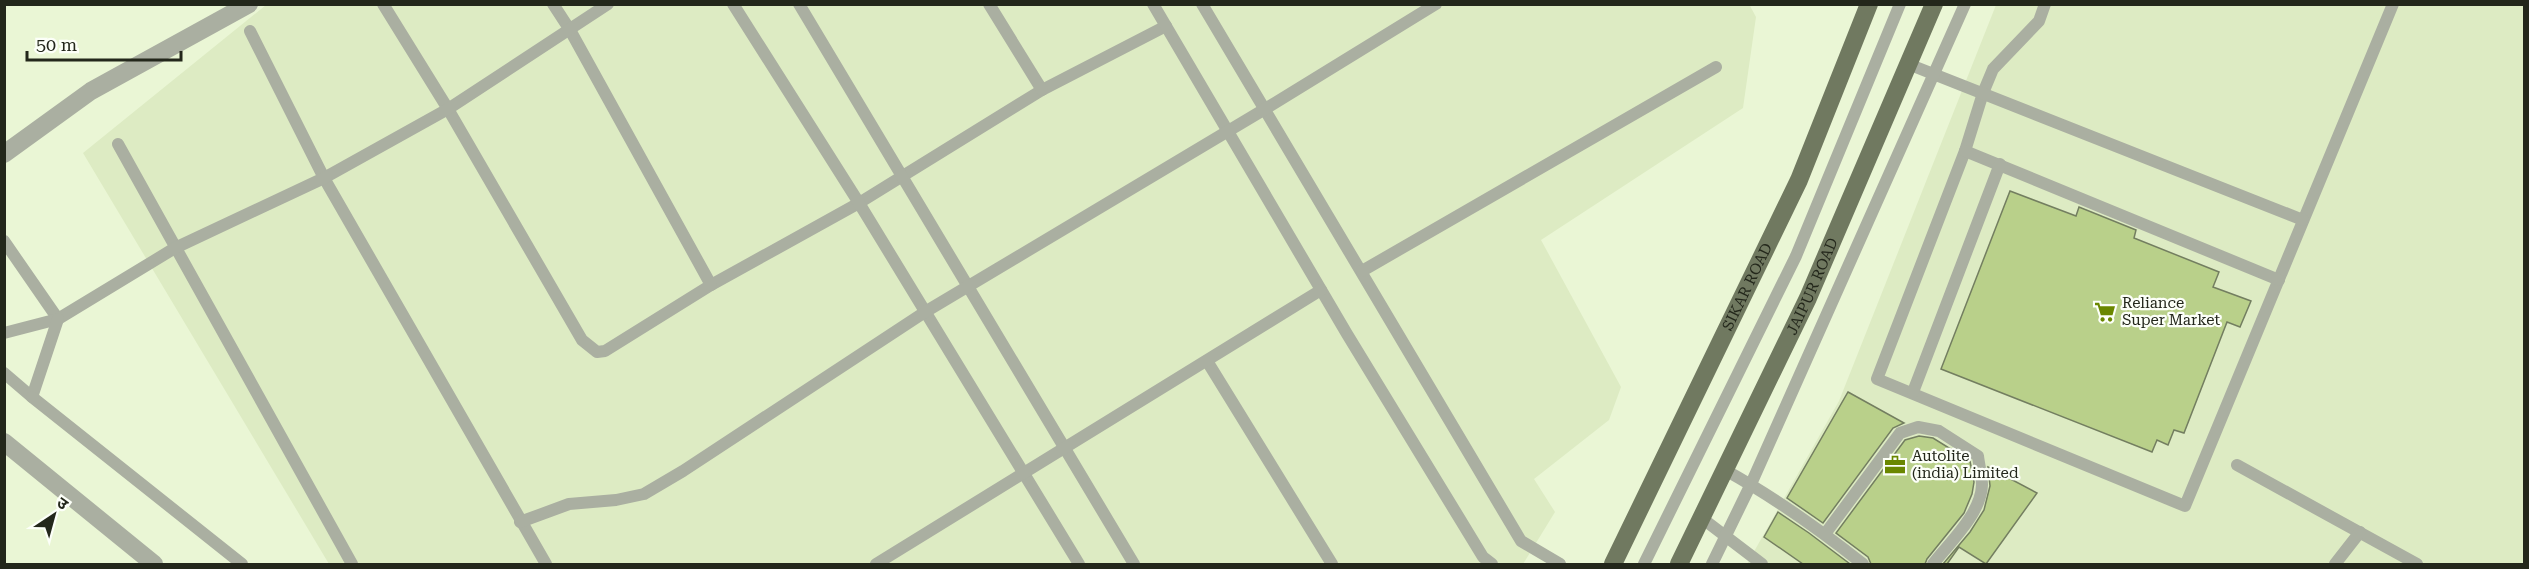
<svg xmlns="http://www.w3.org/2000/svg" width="2529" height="569" viewBox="0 0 2529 569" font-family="'Roboto Serif','Noto Sans Devanagari',serif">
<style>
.built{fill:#ddebc3}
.building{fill:#b9d08a;stroke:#737e60;stroke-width:1.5}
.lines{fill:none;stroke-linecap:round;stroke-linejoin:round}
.service{stroke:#aaafa1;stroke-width:12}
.minor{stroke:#aaafa1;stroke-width:18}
.primary{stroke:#707960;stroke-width:18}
.labels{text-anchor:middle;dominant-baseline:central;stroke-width:4.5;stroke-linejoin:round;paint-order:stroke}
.street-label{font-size:15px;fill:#23271b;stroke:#fcfff8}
.poi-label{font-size:15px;fill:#23271b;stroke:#fcfff8;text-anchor:start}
</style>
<rect width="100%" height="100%" fill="#eaf6d5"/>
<!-- built -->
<g class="built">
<polygon points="1749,4 1756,17 1743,108 1541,240 1621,387 1609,420 1534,479 1555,512 1523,564 329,564 83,153 266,5"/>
<polygon points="1996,5 2524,5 2524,564 1747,564 1839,401"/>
</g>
<!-- building -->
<g class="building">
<polygon points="2010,191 2076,216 2079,207 2136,230 2134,238 2219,272 2213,287 2251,301 2240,327 2227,322 2184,433 2174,430 2168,445 2157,440 2152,452 1941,369"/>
<polygon points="1848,392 1904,423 1893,428 1823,523 1787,498"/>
<polygon points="1919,436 1933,438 1970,461 1974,482 1972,494 1964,513 1927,559 1925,564 1871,564 1868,557 1836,533 1905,440"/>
<polygon points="1988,467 2037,493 1986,564 1959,547 1947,564 1943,564 1970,532 1984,510 1990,486"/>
<polygon points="1778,512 1809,533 1850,564 1803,564 1764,537"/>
</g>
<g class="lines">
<!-- service -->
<g class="service">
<polyline points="383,4 448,109 582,340 597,352 605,351 711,285 859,203 1042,90 1166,26"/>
<polyline points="553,4 570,30 711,285"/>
<polyline points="733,4 859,203 1079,564"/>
<polyline points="799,4 1134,564"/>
<polyline points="989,4 1042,90"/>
<polyline points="1153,4 1347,334 1483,557 1492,564"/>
<polyline points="1202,4 1521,541 1560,564"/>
<polyline points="2045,4 2039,21 1993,69 1983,93 1965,151 1877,379 2185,506 2393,4"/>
<polyline points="250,31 324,178 546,564"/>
<polyline points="1908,64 2303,220"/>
<polyline points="118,144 352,564"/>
<polyline points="1965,151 2279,280"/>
<polyline points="4,241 58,319"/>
<polyline points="1362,271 1716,67"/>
<polyline points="4,333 58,319 175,248 324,178 448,109 608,4"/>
<polyline points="1207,361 1332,564"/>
<polyline points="4,373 32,397 58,319"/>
<polyline points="1913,392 2000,164"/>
<polyline points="32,397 242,564"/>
<polyline points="2237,465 2417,564"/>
<path d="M 1725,470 C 1774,497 1820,530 1863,564"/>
<polyline points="1703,519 1762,564"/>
<polyline points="520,522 569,504 616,500 644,494 683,471 925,312 1265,109 1436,4"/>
<path d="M 1825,534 L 1900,433 L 1918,427 L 1939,431 L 1978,456 C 1979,465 1982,476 1982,485 C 1981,514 1950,542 1933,564"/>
<polyline points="876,564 1321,290"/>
<polyline points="1644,564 1796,256 1900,4"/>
<polyline points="1712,564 1751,484 1965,4"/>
<polyline points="2335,564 2360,532"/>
</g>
<!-- minor -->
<g class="minor">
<polyline points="4,154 91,91 249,4"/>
<polyline points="4,442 154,564"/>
</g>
<!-- primary -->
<g class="primary">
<path id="s1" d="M 1613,564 L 1799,180 L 1869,4"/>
<path id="s2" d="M 1679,564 L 1808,298 L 1934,4"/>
</g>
</g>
<!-- icons -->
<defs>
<symbol id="supermarket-bare" viewBox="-9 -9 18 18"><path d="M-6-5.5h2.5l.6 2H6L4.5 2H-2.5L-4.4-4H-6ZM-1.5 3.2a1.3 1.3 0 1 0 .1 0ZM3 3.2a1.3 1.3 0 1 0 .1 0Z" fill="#6a8700" stroke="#fcfff8" stroke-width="2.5" paint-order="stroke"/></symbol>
<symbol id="office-bare" viewBox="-9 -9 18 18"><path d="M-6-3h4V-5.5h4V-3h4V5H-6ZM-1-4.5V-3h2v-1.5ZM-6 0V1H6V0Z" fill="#6a8700" stroke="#fcfff8" stroke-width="2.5" paint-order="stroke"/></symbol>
</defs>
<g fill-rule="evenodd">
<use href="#supermarket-bare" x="2090" y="297" width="30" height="30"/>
<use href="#office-bare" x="1880" y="450" width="30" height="30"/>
</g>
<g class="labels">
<!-- street labels -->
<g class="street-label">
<text stroke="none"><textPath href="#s1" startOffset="308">SIKAR ROAD</textPath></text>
<text stroke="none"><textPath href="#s2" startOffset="308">JAIPUR ROAD</textPath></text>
</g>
<!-- poi labels -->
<g class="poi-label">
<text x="2122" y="303">Reliance<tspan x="2122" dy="17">Super Market</tspan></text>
<text x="1912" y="456">Autolite<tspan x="1912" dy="17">(india) Limited</tspan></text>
</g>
</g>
<!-- border -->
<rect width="2529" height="569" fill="none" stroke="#23271b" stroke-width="12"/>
<!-- north arrow -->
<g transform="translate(54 515) rotate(36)" stroke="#fcfff8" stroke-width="4.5" paint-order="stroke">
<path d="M0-4.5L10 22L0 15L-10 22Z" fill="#23271b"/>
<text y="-9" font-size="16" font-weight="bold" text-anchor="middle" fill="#23271b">उ</text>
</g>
<!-- scale -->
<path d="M27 51v9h154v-9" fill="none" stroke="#23271b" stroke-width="3"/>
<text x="36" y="51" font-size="18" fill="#23271b" stroke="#fcfff8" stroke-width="4.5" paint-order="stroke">50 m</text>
</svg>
